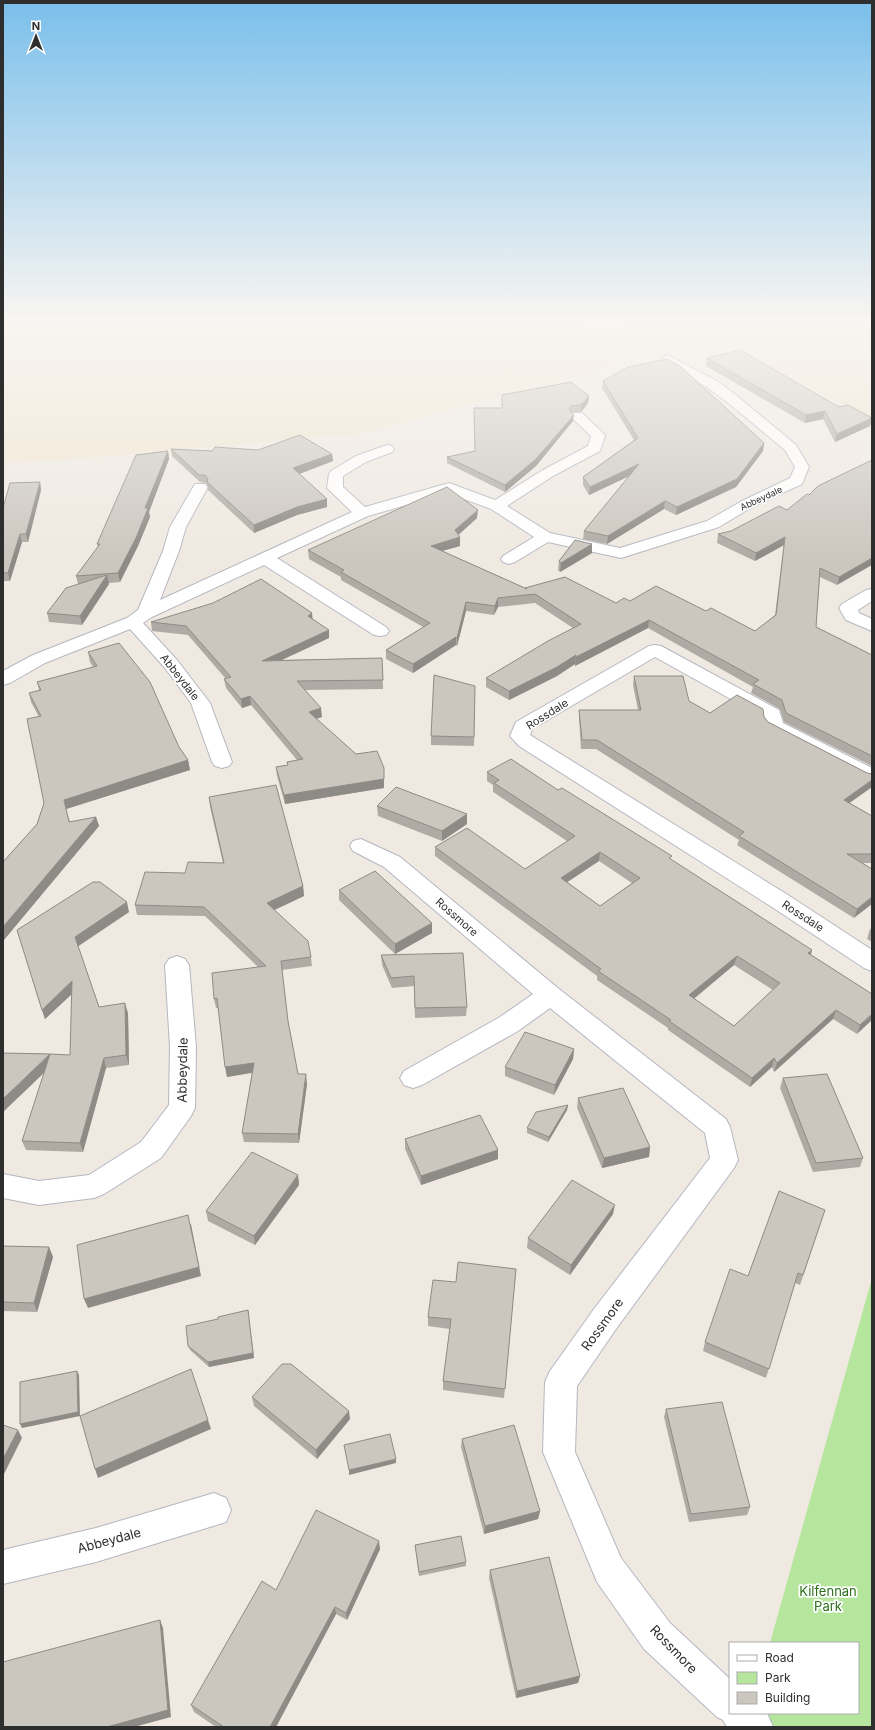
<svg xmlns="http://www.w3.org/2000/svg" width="875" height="1730" viewBox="0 0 875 1730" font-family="Inter,sans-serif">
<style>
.education{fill:#f0e6d1}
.green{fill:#b6e59e}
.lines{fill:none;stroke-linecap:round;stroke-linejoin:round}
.minor-casing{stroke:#b4b7c1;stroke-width:2}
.minor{fill:#fff;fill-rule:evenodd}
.wall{fill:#afaba4;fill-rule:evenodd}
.shaded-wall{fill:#8e8b86}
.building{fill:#cbc7bf;stroke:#8e8b86;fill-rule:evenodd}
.labels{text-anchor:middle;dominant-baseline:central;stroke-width:3.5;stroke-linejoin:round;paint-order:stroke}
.far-street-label{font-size:9px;fill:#2e2e2e;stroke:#fff}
.street-label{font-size:11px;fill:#2e2e2e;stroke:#fff}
.near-street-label{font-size:13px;fill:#2e2e2e;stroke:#fff}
.near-park-label{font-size:13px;fill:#2c6e1b;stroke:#fff}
</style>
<rect width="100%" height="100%" fill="#efe9e1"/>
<!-- education -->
<polygon class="education" points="3,317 846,317 872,332 872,420 713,340 363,433 98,457 3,463"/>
<!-- green -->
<polygon class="green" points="872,1278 872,1727 746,1727 750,1713 858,1713 858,1643 770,1643"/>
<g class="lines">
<defs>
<g id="minor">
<path d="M 559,317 C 573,315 585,322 599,322 C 619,322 639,314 658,317 L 656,320 C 629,326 603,332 575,325 C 570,324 562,322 559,317 Z"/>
<polygon points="850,317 864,317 872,321 872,330"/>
<polygon points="667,355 717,381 737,396 796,445 809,467 802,484 752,507 719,527 621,558 548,542 515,562 509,564 503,562 501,559 503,556 534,537 491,509 448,493 368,516 277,558 386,627 389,631 386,635 380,636 374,635 264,565 152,617 143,623 177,660 210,703 232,762 229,766 222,768 215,766 212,762 191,703 165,668 130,629 45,663 10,683 3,685 3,671 33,655 127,618 138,610 163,551 170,527 195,484 205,484 208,487 186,527 179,551 160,600 352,512 327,488 329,474 331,471 356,456 387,445 392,446 394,449 392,452 366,462 343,476 343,487 365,507 449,483 495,500 543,470 588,446 591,436 570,416 572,413 582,413 605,435 600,451 553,476 507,506 550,533 620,548 707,521 742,501 790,478 795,467 785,450 727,402 707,387 662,362 661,359"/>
<polygon points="872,589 872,601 858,610 859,613 872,619 872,631 846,620 839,608 842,604 866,590"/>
<polygon points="655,645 661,646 779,710 783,723 872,768 872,782 865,781 767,730 764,726 763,717 655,657 532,729 530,735 788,895 872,950 872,971 864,968 772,907 519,746 510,736 516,722 649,646"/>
<polygon points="361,839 400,857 559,989 726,1119 730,1127 738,1160 734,1168 616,1329 577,1386 575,1452 621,1558 670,1623 730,1679 730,1713 767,1713 773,1727 727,1727 723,1720 717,1717 644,1649 597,1582 543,1452 545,1382 550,1371 594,1309 710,1158 705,1133 550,1008 518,1031 422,1085 413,1088 404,1085 400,1078 404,1071 500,1017 533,994 384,867 353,851 350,846 353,841"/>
<polygon points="177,956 185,959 189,965 196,1047 195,1108 191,1116 161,1158 104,1194 94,1198 39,1205 3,1198 3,1174 39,1181 89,1175 141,1142 169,1105 170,1047 165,965 169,959"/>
<polygon points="214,1493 226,1498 231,1510 226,1522 96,1562 3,1584 3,1550 96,1528"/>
</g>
</defs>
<!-- minor casing -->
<use href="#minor" class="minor-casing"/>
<!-- minor -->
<use href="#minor" class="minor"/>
</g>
<!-- wall -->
<g class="wall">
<polygon points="707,358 839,407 872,418 870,426 835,442 823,419 805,423 706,366"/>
<polygon points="603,381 764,443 763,451 736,487 676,515 664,509 607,544 583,539 584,531 629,476 589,495 583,485 583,477 634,440 602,388"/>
<polygon points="589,396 588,403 581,412 571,412 573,421 536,466 505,492 447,463 447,457 475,451 502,408"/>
<polygon points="171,449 212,451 332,454 333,461 299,474 327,499 327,507 297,515 254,533 208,490 207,484 206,483 200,482 172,456"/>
<polygon points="168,451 169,459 149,512 150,517 138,546 120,582 109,583 109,584 82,625 49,622 47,613 78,584 76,576 98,548 97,544"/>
<polygon points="872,460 837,585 820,577 816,627 872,655 872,766 784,722 780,709 751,693 753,687 648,628 575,666 575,664 557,676 509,700 486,687 486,678 573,628 535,603 498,607 494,615 466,611 457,646 456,645 413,673 386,659 386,650 423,627 341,580 341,577 309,559 308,550 477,518 458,535 460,546 442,551 525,588 616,603 630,601 706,611 755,631 775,615 784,545 755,561 717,543 718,534 731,531 787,510 809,495"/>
<polygon points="40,482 41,490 28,542 22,542 10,581 3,581 3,508"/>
<polygon points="592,544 592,553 560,572 558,570 559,561"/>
<polygon points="313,619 329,638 282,660 382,658 383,689 305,690 322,717 316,719 384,788 285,804 277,776 276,767 288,765 287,762 297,760 251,705 242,708 226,688 224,679 226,679 188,635 152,631 151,622"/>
<polygon points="88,652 179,747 188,760 190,770 66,809 70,822 96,817 99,826 3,941 3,862 37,824 44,803 39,717 31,702 29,693 39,690 37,682 93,667 90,662"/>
<polygon points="634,676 689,701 710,713 764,717 768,722 867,773 872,774 872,787 849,803 872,816 872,863 863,863 872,869 854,918 737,845 739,840 596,749 581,749 579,718 579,710 638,710 633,685"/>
<polygon points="475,686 474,746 431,745 431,736"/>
<path d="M 487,772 L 558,790 L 672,860 L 811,955 L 872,994 L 857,1034 L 833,1019 L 774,1072 L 772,1067 L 750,1087 L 668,1030 L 668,1028 L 597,980 L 597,976 L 435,856 L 435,847 L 525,869 L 567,841 L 493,792 L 493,785 L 487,781 ZM 599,861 L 632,883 L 600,906 L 567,882 ZM 734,965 L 773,990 L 734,1026 L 694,999 Z"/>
<polygon points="209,797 303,886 304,896 274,910 311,957 312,966 282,970 288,1021 298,1074 307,1084 299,1143 244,1142 242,1133 252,1073 227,1077 218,1008 216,1008 214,999 258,967 205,916 137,915 135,905 185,873 223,863 210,807"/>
<polygon points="377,806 467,824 442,841 378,816"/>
<polygon points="339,890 432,923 432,933 395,954 339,900"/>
<polygon points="129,912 78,946 99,1007 128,1013 129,1065 106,1068 83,1152 26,1150 22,1141 45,1072 3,1112 3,1053 50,1054 50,1055 70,1055 72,994 45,1019 17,930"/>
<polygon points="872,928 872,942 867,939 870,929"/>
<polygon points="381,955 467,1007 466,1016 415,1018 414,986 392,988 382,965"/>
<polygon points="574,1049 573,1059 554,1095 505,1076 505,1067"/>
<polygon points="783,1078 863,1158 860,1167 813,1172 780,1088"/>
<polygon points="578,1098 650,1147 649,1157 602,1168 577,1108"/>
<polygon points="568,1105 567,1110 548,1142 527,1133 527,1128"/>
<polygon points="405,1139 498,1150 498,1159 421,1185 405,1149"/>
<polygon points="298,1175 299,1185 255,1245 208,1221 206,1211"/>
<polygon points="825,1210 800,1285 795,1283 766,1378 703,1351 705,1342 748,1276"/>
<polygon points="613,1214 570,1275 527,1248 528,1238"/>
<polygon points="3,1246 49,1247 53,1257 37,1312 3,1311"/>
<polygon points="516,1269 504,1398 443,1390 443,1381 450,1329 428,1326 428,1317 456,1282"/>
<polygon points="248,1310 254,1358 209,1367 190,1350 188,1346 218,1319"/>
<polygon points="252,1397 350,1419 317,1459 254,1406"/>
<polygon points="666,1409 750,1507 747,1515 689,1522 664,1417"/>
<polygon points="462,1439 540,1511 538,1519 484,1534 461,1447"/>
<polygon points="415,1545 466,1562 466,1566 419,1576"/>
<polygon points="380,1549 347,1620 336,1614 276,1727 216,1727 194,1712 191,1705 276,1590"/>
<polygon points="490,1570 580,1676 578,1683 516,1698 489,1578"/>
</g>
<!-- shaded-wall -->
<g class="shaded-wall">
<polygon points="589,396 588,403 581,412 581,405"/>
<polygon points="825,411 823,419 805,423 806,415"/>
<polygon points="574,415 573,421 536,466 505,492 505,485"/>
<polygon points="872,418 870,426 835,442 837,434"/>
<polygon points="764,443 763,451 736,487 676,515 677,507"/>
<polygon points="168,451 169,459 149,512 150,517 138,546 120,582 118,573 145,508"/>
<polygon points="332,454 333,461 294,476 293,468"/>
<polygon points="639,464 638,472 589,495 590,487"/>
<polygon points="40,482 41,490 28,542 26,534"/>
<polygon points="327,499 327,507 297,515 254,533 254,525 297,507"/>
<polygon points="665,501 664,509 607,544 608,536"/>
<polygon points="478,510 477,518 455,538 455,530"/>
<polygon points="20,534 22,542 10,581 8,573"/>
<polygon points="460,537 460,546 431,554 431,546"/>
<polygon points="785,537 784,545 755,561 756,553"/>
<polygon points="592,544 592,553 560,572 561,563"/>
<polygon points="872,558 872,565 837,585 839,577"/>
<polygon points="107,575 109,584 82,625 80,616"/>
<polygon points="498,598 498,607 494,615 495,606"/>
<polygon points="466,602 466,611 457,646 457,638"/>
<polygon points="312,613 313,622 308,616"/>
<polygon points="649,620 648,628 575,666 576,657"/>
<polygon points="329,630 329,638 262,669 262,661"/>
<polygon points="456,637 456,645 413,673 413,664"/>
<polygon points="576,655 575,664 557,676 509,700 509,691"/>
<polygon points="250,696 251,705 242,708 241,699"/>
<polygon points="321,708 322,717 310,721 309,712"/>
<polygon points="188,760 190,770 66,809 64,800"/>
<polygon points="384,768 384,788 285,804 284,795"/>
<polygon points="872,780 872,787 841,809 844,800"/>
<polygon points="467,814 467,824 442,841 442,831"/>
<polygon points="96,817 99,826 3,941 3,927"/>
<polygon points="600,852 599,861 560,887 561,878"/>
<polygon points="303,886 304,896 268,913 267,903"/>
<polygon points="872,897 872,904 854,918 857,909"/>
<polygon points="127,902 129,912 77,947 75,937"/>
<polygon points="432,923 432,933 395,954 395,944"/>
<polygon points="812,950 810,959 808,953"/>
<polygon points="737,956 734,965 687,1004 689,995"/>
<polygon points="72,981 75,991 45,1019 42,1010"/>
<polygon points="125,1003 128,1013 129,1065 126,1055"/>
<polygon points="836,1010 833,1019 774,1072 777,1063"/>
<polygon points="872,1014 872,1020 857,1034 860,1025"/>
<polygon points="574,1049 573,1059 554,1095 555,1085"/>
<polygon points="50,1054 53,1064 3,1112 3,1099"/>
<polygon points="104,1058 106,1068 83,1152 80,1143"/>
<polygon points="774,1058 772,1067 750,1087 752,1078"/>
<polygon points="254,1063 255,1072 227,1077 225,1067"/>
<polygon points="306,1074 307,1084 299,1143 298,1134"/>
<polygon points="568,1105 567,1110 548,1142 549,1137"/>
<polygon points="650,1147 649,1157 602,1168 604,1158"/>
<polygon points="498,1150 498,1159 421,1185 421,1176"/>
<polygon points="298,1175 299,1185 255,1245 254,1236"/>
<polygon points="615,1205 613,1214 570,1275 571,1265"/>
<polygon points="191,1224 201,1276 88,1308 84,1299"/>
<polygon points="49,1247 53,1257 37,1312 34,1303"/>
<polygon points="248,1310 254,1358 209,1367 208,1362"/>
<polygon points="77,1371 79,1375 80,1416 22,1428 20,1424"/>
<polygon points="349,1411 350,1419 317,1459 316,1450"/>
<polygon points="208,1420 211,1429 98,1478 95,1469"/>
<polygon points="18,1430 22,1438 3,1476 3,1459"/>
<polygon points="396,1459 396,1463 349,1475 349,1470"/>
<polygon points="540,1511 538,1519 484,1534 485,1526"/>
<polygon points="379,1541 380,1549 347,1620 346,1613"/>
<polygon points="335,1607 336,1614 276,1727 270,1727"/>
<polygon points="160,1620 163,1628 171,1717 134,1727 107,1727"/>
<polygon points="580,1676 578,1683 516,1698 517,1691"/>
</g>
<!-- building -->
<g class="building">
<polygon points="740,350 839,407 848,405 872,418 837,434 825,411 806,415 707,358"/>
<polygon points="667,359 680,366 764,443 737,479 677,507 665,501 608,536 584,531 639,464 590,487 583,477 638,438 603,381 628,367"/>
<polygon points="571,382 589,396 581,405 571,406 569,410 574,415 536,459 505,485 447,457 475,451 474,408 502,408 502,395"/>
<polygon points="300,435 332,454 293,468 327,499 297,507 254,525 207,482 208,479 205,475 199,475 171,449 212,451 215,447 258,450"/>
<polygon points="168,451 145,508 148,508 136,538 118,573 76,576 100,544 97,544 136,455"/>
<polygon points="872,460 872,558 839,577 820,568 816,627 872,655 872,756 786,713 782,700 753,684 759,680 649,620 576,657 576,655 557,667 509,691 486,678 548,641 581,624 535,594 498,598 495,606 466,602 457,638 456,637 413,664 386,650 430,623 362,584 341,572 344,570 308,550 447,487 478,510 455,530 460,537 431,546 527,589 525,588 565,577 616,603 624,598 630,601 656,586 706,611 711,608 755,631 776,615 785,537 756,553 718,534 731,531 779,506 787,510 807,494 809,495 818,486"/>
<polygon points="40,482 26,534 20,534 8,573 3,573 3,508 10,483"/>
<polygon points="575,540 592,544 561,563 559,561"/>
<polygon points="107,575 80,616 47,613 66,588"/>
<polygon points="261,579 312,613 308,616 329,630 262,661 382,658 383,680 297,681 321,708 309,712 356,754 377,751 384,768 384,779 284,795 276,767 288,765 287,762 303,759 250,696 241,699 224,679 231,677 186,626 151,622 213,603"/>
<polygon points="119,643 150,682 179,747 188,760 64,800 69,822 96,817 3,927 3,862 37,824 44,803 27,719 41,716 29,693 41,690 37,682 97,666 88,652"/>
<polygon points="434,675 475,686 474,737 431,736"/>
<polygon points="634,676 683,676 689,701 710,713 737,695 763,709 764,717 768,722 867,773 872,774 872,780 844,800 872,816 872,854 847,854 872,869 872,897 857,909 739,836 744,832 597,740 582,740 579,710 641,710"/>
<path d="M 511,759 L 558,790 L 562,788 L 672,856 L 669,858 L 812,950 L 808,953 L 872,994 L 872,1014 L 860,1025 L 836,1010 L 777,1063 L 774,1058 L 752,1078 L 669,1021 L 671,1020 L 598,971 L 601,969 L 435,847 L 467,828 L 525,869 L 575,836 L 494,783 L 499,780 L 487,772 ZM 600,852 L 640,878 L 600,906 L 561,878 ZM 737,956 L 780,983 L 734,1026 L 689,995 Z"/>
<polygon points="276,785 303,886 267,903 308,941 311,957 281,961 288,1021 298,1074 306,1074 298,1134 242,1133 254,1063 225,1067 217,998 214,999 212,973 266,966 204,907 135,905 145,872 185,873 188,862 224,863 209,797"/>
<polygon points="396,787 467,814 442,831 377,806"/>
<polygon points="375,871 432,923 395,944 339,890"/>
<polygon points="93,882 100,882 127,902 75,937 99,1007 125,1003 126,1055 104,1058 80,1143 22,1141 50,1054 70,1055 72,981 42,1010 17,930"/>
<polygon points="463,953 467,1007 415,1008 414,976 391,978 381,955"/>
<polygon points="525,1032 574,1049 555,1085 505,1067"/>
<polygon points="3,1053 50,1054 3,1099"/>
<polygon points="827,1074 863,1158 816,1163 783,1078"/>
<polygon points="623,1088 650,1147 604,1158 578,1098"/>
<polygon points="568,1105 549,1137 527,1128 536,1112"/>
<polygon points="480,1115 498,1150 421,1176 405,1139"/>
<polygon points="252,1152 298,1175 254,1236 206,1211"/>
<polygon points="572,1180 615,1205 571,1265 528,1238"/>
<polygon points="779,1191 825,1210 803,1275 798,1273 769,1369 705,1342 730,1269 748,1276"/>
<polygon points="188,1215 199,1267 84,1299 77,1245"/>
<polygon points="3,1246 49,1247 34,1303 3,1302"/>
<polygon points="458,1262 516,1269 505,1389 443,1381 451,1319 428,1317 433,1280 456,1282"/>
<polygon points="248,1310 253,1353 208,1362 188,1346 186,1326 218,1319 218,1317"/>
<polygon points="282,1364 291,1364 349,1411 316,1450 252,1397"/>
<polygon points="191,1369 208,1420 95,1469 80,1416"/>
<polygon points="77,1371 78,1412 20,1424 20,1382"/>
<polygon points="722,1402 750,1507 691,1514 666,1409"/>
<polygon points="3,1425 18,1430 3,1459"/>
<polygon points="514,1425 540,1511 485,1526 462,1439"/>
<polygon points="390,1434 396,1459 349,1470 344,1445"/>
<polygon points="316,1510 379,1541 346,1613 335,1607 270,1727 224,1727 191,1705 262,1581 276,1590"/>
<polygon points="461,1536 466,1562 419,1572 415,1545"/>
<polygon points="549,1557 580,1676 517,1691 490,1570"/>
<polygon points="160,1620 168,1710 107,1727 3,1727 3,1662"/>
</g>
<!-- sky -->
<linearGradient id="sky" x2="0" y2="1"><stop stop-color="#7abfeb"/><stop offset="0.57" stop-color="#f8f5f2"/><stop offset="1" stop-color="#f8f5f2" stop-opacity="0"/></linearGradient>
<rect width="875" height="559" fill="url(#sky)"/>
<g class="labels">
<!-- far-street labels -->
<g class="far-street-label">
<text transform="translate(761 498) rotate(-25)">Abbeydale</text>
</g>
<!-- street labels -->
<g class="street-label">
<text transform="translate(180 677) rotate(52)">Abbeydale</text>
<text transform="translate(547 714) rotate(-32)">Rossdale</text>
<text transform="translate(803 916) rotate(33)">Rossdale</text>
<text transform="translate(457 917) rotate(41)">Rossmore</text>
</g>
<!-- near-street labels -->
<g class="near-street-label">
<text transform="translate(182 1070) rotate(-89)">Abbeydale</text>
<text transform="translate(602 1324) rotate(-54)">Rossmore</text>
<text transform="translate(109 1540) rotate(-15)">Abbeydale</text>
<text transform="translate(674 1649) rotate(46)">Rossmore</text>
</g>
<!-- near-park labels -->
<g class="near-park-label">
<text x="828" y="1591">Kilfennan<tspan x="828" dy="15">Park</tspan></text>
</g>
</g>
<!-- border -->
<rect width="875" height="1730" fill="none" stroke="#2e2e2e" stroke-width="8"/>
<!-- legend -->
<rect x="729" y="1642" width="130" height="72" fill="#ffffff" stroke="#ababab"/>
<rect x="737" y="1655" width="20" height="6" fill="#ffffff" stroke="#ababab"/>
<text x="765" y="1662" font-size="12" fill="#2e2e2e">Road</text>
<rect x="737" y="1672" width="20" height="12" fill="#b6e59e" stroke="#ababab"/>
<text x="765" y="1682" font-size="12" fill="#2e2e2e">Park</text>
<rect x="737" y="1692" width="20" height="12" fill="#cbc7bf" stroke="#ababab"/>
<text x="765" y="1702" font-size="12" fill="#2e2e2e">Building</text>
<!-- north arrow -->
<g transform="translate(36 36)" stroke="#ffffff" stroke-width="3" paint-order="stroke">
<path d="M0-3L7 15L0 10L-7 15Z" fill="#2e2e2e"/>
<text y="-6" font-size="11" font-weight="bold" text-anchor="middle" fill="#2e2e2e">N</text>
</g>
</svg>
